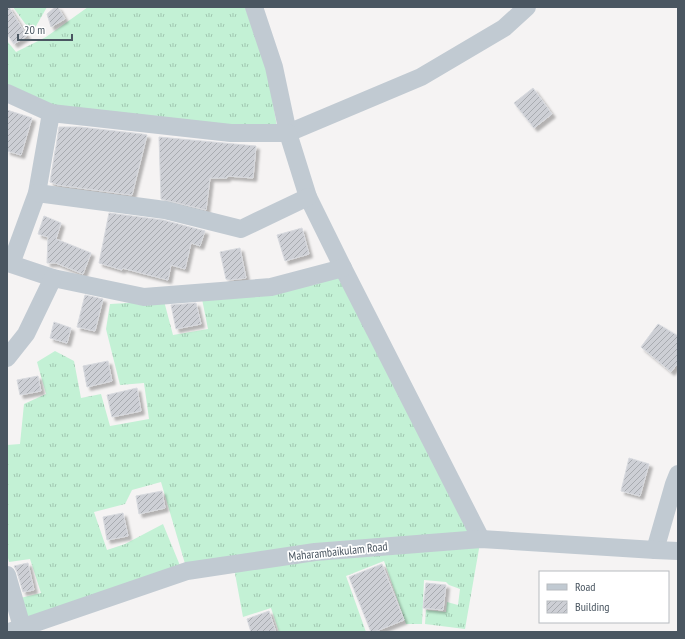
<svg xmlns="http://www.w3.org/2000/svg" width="685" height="639" viewBox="0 0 685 639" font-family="'PT Sans Narrow',sans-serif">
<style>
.grass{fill:url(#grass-tufts)}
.building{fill:url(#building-hatch);stroke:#d7d9de;filter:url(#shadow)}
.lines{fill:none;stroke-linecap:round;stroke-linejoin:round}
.street{stroke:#c1cad2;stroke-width:18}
.labels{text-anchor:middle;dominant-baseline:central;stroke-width:3.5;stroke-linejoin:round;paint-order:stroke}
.street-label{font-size:12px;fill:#4a5661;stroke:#fff}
</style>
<defs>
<pattern id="grass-tufts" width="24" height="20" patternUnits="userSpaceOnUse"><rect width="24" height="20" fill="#c3f1d5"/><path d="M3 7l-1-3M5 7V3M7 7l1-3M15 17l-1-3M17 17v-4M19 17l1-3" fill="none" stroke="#a0c6b0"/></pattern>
<pattern id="building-hatch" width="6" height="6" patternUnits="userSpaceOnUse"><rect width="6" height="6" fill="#cdcfd5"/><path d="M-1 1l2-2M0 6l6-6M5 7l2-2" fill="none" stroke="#a8abb0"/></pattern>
<filter id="shadow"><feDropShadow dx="3.5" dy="3.5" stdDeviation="1" flood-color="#0004"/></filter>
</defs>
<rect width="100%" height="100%" fill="#f5f3f3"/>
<!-- grass -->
<g class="grass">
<polygon points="13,7 47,7 32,33"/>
<polygon points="88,7 245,7 268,73 277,127 213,124 54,107 7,86 7,41 16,52 46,37"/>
<polygon points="340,273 475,535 186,567 161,482 132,490 125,504 94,512 107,550 125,544 163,524 181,568 24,623 16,599 41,593 30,559 9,562 7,554 7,445 20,444 24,404 46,394 37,362 55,351 74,361 81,398 101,394 110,426 149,419 144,383 120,385 106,329 110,304 164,301 173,335 208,329 202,299"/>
<polygon points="480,543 465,629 425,624 426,610 446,612 447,602 458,605 460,589 449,585 446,582 424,580 422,624 406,624 384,561 346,576 366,632 279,632 271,608 243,617 234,568"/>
</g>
<!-- building -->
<g class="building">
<polygon points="7,7 9,7 27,36 14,44 7,34"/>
<polygon points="55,7 58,7 65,19 51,27 47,14"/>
<polygon points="533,88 552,114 534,128 514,103"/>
<polygon points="7,110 32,118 21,155 7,151"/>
<polygon points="59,127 80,127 142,134 147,135 132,195 58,185 50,182 55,151 56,147"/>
<polygon points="159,137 256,146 253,178 227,176 227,178 210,178 206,210 161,199"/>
<polygon points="109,213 163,220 205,231 200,246 191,243 185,269 171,265 168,280 122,268 122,270 99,263"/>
<polygon points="44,216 61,223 56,239 91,253 83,274 56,263 47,263 48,237 38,234"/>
<polygon points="302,228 309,254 285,261 277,235"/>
<polygon points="240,248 246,278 230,280 226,279 220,252"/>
<polygon points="85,295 103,299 95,331 77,327"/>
<polygon points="196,303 201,324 176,329 171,305"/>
<polygon points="54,322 71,328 67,343 50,338"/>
<polygon points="658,324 678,336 678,363 671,372 641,347"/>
<polygon points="108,361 112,381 87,387 83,366"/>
<polygon points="38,376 41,391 20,395 17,380"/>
<polygon points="137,388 141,411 112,417 107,395"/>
<polygon points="629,458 649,464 640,496 621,491"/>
<polygon points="162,491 165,508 139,514 136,496"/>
<polygon points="123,513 128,536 107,540 103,517"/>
<polygon points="28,563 34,590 23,592 17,572 14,566"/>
<polygon points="382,564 404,620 374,632 371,632 349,577"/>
<polygon points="426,583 446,585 443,610 423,608"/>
<polygon points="269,611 276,632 251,632 247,619"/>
</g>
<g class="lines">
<!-- street -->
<g class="street">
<polyline points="254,7 274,67 288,133 421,77 504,28 527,7"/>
<polyline points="7,93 51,113 231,133 288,133 308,197 343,268 481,539"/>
<polyline points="51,113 37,193 11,264 53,278 144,297 271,287 343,268"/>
<polyline points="37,193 165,210 241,229 308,197"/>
<polyline points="7,358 26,334 53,278"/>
<polyline points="655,550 674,484 678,474"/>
<polyline points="7,575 22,627"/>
<polyline points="9,632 187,571 315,552 481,539 655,550 678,551"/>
</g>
</g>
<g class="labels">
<!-- street labels -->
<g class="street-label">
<text transform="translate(338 551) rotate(-6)">Maharambaikulam Road</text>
</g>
</g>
<!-- border -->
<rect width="685" height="639" fill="none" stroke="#4a5661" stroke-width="16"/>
<!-- legend -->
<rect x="539" y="571" width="130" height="52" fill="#ffffff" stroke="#b7bbc0"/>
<rect x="547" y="584" width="20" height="6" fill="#c1cad2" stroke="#b7bbc0"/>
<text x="575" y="591" font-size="12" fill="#4a5661">Road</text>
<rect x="547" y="601" width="20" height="12" fill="url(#building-hatch)" stroke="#b7bbc0"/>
<text x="575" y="611" font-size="12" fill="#4a5661">Building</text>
<!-- scale -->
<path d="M18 34v6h54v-6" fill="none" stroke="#4a5661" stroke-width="2"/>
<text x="24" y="34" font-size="12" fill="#4a5661" stroke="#ffffff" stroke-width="3" paint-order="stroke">20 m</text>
</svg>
